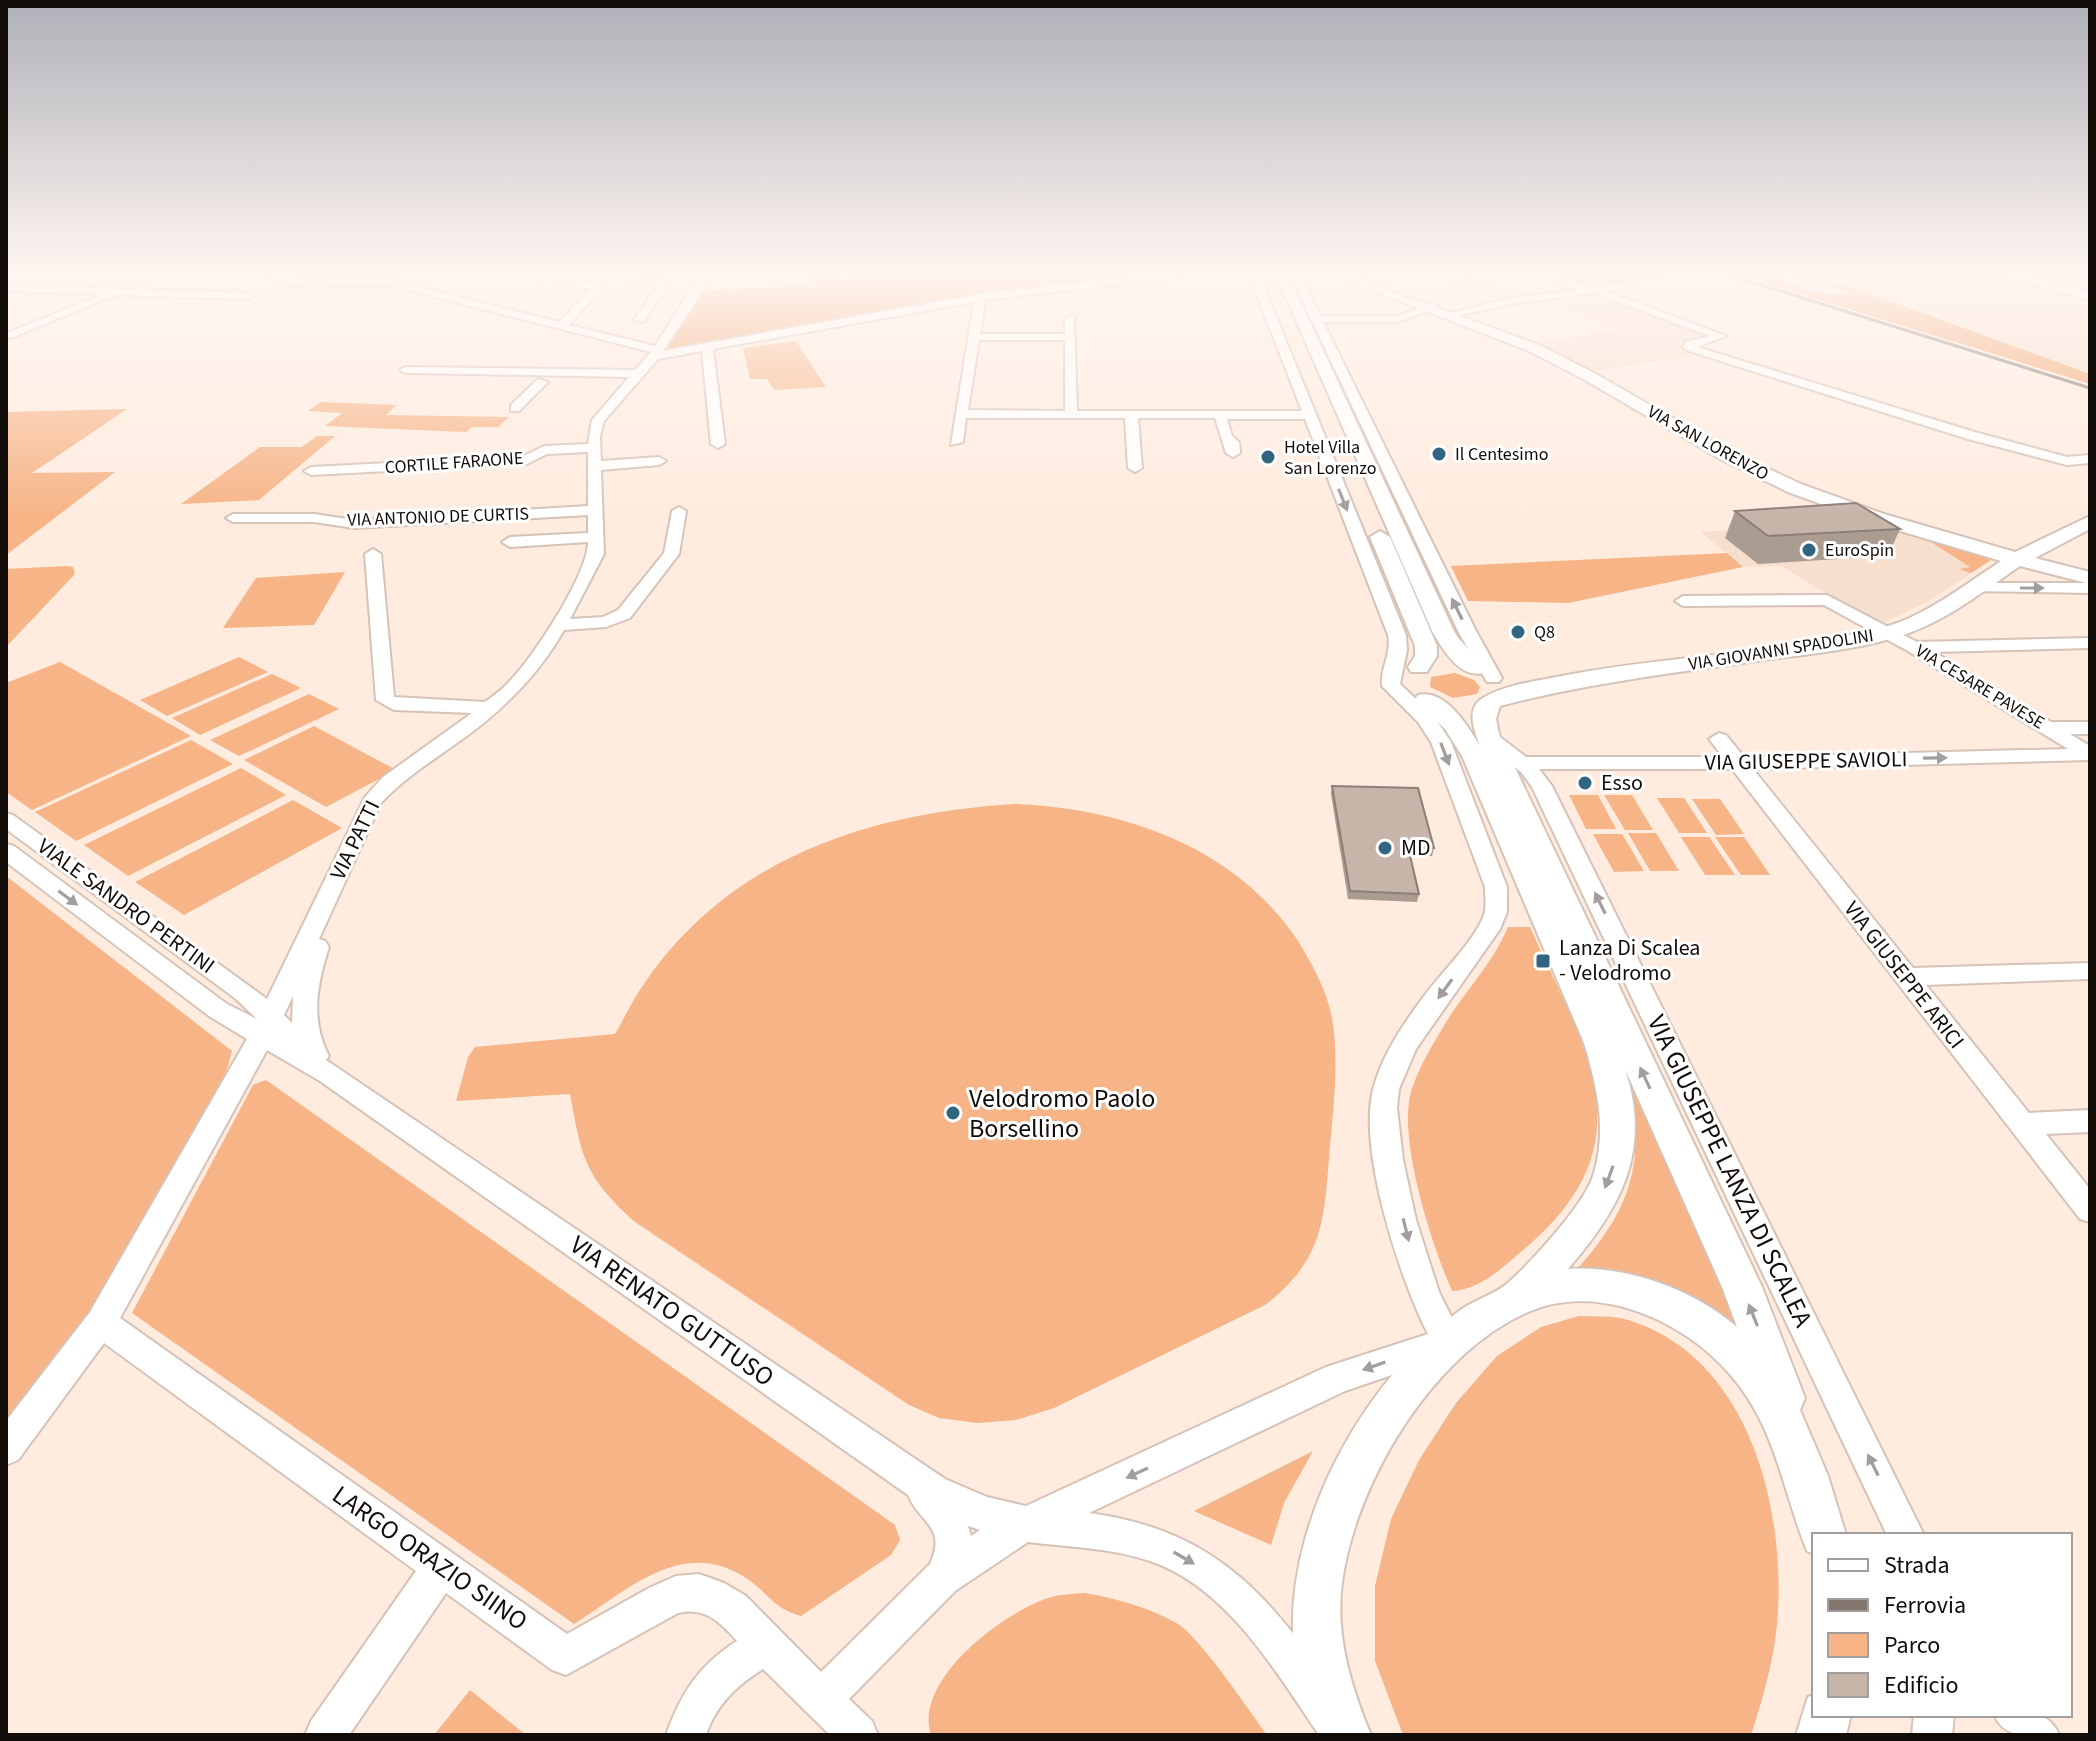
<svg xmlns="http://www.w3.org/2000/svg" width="2096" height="1741" viewBox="0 0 2096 1741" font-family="'Source Sans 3',sans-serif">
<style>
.built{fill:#f7dfce}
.green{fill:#f6b487}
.forest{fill:#f09f65}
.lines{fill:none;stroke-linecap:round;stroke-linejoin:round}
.minor-casing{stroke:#d6c3b8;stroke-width:4}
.tertiary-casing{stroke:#d6c3b8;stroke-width:4}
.minor{fill:#fff;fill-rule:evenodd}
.tertiary{fill:#fff;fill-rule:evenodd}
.rail{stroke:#83776f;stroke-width:3}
.wall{fill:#ab9c92}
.building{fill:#c7b5aa;stroke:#8b7f77;stroke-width:2}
.oneway{fill:#a19e9d}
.poi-dot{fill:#316581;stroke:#fff;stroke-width:3}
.labels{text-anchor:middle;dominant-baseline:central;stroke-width:6;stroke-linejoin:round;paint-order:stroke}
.far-street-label{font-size:18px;fill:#130d09;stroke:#fff}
.far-poi-label{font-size:18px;fill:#130d09;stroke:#fff;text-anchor:start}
.street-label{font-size:22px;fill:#130d09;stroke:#fff}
.poi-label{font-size:22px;fill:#130d09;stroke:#fff;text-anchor:start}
.near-poi-label{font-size:26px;fill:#130d09;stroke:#fff;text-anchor:start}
.near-street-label{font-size:26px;fill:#130d09;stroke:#fff}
</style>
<rect width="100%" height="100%" fill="#ffecdf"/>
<!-- built -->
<g class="built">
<polygon points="1793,272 2090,272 2090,374 1899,303"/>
<polygon points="1592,294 1600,294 1716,336 1685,343 1687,348 1701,353 1686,357 1589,372 1532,343 1620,329 1546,303 1543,299"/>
<polygon points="1875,521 1993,559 1927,602 1885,622 1867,618 1781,566 1742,567 1701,532"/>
</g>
<!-- green -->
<g class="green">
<polygon points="1547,272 1697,272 1593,288"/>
<polygon points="796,341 826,387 774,390 767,379 750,379 743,348"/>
<polygon points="321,402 397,405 386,415 509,417 498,427 472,427 466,432 325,426 342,413 308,411"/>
<polygon points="127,409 32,473 115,472 6,555 6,412"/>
<polygon points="317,436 335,436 259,500 181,504 260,447 302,447"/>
<polygon points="1920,535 1994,558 1971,573 1959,569 1970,567"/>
<polygon points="1727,553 1743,567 1568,603 1468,601 1451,566"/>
<polygon points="67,566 73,567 75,574 6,647 6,569"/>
<polygon points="345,572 314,625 223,628 256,578"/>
<polygon points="239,657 268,672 167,716 140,700"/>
<polygon points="60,662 191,736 32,810 6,792 6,683"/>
<polygon points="1455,673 1474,680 1480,687 1477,694 1453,698 1430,687 1431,677"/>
<polygon points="272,674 301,688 200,735 172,718"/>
<polygon points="309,694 339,709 239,756 210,740"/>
<polygon points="314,726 396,770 326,807 244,760"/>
<polygon points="191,740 233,764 76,841 35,812"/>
<polygon points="241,768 286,795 128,876 84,845"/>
<polygon points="1569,795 1598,795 1616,829 1586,829"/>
<polygon points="1604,795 1632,795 1653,830 1625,830"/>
<polygon points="1657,798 1684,798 1707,833 1679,833"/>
<polygon points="1692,799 1720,799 1744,834 1716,835"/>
<polygon points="293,800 342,828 184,915 135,882"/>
<path d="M 1014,804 C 1122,808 1236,847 1298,941 C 1312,964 1327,991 1332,1018 C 1339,1060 1334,1103 1330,1145 C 1324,1217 1326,1258 1265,1305 L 1054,1408 L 1016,1420 L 978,1423 L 939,1418 L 909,1405 L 635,1222 C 584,1176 582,1158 570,1094 L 456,1101 L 468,1057 L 475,1047 L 615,1034 C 625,1017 634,997 646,981 C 732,857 870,813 1014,804 Z"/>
<polygon points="1628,833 1656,833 1679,871 1650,871"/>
<polygon points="1593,834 1622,834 1644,871 1614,872"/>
<polygon points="1681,837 1709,837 1735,875 1705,875"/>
<polygon points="1715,837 1744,837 1770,875 1741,875"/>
<polygon points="6,876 232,1051 224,1081 81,1327 6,1427"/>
<path d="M 1508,927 L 1530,927 C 1583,1047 1651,1138 1529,1245 C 1507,1263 1482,1290 1452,1291 C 1432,1245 1402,1152 1409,1102 C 1413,1076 1432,1046 1445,1024 C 1465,991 1493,963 1508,927 Z"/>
<path d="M 266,1080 L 895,1525 L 900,1540 L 891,1555 L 801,1616 C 772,1608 769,1593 746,1578 C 682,1536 628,1590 574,1624 L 132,1313 L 253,1085 Z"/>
<path d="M 1630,1090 L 1639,1090 L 1739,1330 C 1688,1298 1641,1268 1579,1267 C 1629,1210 1645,1166 1630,1090 Z"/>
<path d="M 1579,1316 C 1594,1317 1613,1315 1628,1320 C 1746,1356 1784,1500 1778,1611 C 1776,1653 1764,1695 1751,1735 L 1403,1735 L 1375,1661 L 1375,1586 L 1391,1519 L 1419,1460 L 1456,1403 L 1497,1356 L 1541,1327 Z"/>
<polygon points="1313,1451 1284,1503 1271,1545 1194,1511"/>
<path d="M 1085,1593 C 1118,1599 1148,1607 1178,1624 C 1202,1640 1248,1709 1267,1735 L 931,1735 C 913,1680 1003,1613 1048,1598 C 1059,1594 1073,1594 1085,1593 Z"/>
<polygon points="470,1690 526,1735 434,1735"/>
</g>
<!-- forest -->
<g class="forest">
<polygon points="805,272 832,272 839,281 898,272 1166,274 987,294 659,354 706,290 813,286 813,278"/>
<path d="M 1730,272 C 1742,272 1757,273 1769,276 C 1792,282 1827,302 1850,292 L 1781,272 L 1793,272 L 1860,290 L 2090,374 L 2090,384 Z"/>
</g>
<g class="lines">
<defs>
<g id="minor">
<path d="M 271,272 L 283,272 L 278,275 L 299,279 L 392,280 L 559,322 L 592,288 L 542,287 L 539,272 L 549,272 L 550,282 L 600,282 L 605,285 L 569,325 L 655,346 L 702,272 L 712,272 L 706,286 L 663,351 L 988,293 L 1178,272 L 1205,272 L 1200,275 L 983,300 L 985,303 L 980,334 L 1065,334 L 1065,318 L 1074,316 L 1077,411 L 1302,411 L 1248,272 L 1258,272 L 1406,635 L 1407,650 L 1400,684 L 1432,714 L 1451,742 L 1507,887 L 1507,912 L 1500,929 L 1416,1049 L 1399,1089 L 1397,1108 L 1403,1160 L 1416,1220 L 1439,1292 L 1464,1342 L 1459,1352 L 1345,1391 L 1089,1513 C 1231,1532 1280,1613 1357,1721 L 1363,1735 L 1319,1735 C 1276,1672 1227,1587 1150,1561 C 1111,1548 1069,1547 1028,1542 L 955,1591 L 849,1699 L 872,1721 L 878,1735 L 830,1735 L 763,1669 C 736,1686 716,1705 706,1735 L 666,1735 C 681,1693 699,1665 737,1641 C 721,1623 705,1606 678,1613 L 566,1675 L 552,1670 L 446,1593 L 349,1735 L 305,1735 L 311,1721 L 416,1571 L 104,1343 L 18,1460 L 6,1465 L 6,1421 L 90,1312 L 247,1039 L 209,1016 L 6,862 L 6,844 L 14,846 L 227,1004 L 257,1019 L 236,999 L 6,829 L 6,813 L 13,815 L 267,999 L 365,797 L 383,777 L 472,713 L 394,710 L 376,700 L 365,554 L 373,549 L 381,554 L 394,697 L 485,702 C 493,696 502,690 509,682 C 533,658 588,574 588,542 L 510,547 L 502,542 L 510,537 L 588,533 L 588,515 L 354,528 L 314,522 L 233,522 L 226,518 L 233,514 L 314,514 L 354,520 L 588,506 L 588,452 L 547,454 L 527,464 L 311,475 L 304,471 L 311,467 L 524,456 L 544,446 L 588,444 L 592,420 L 629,377 L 406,373 L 400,370 L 406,367 L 635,370 L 651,352 L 392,286 L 299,285 L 269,279 L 266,275 ZM 974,302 L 951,445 L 963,442 L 966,418 L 1125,418 L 1128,468 L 1135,472 L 1142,468 L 1138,418 L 1215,418 L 1226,453 L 1233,457 L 1240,453 L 1239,442 L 1232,436 L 1227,419 L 1305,419 L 1388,635 C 1392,654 1380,668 1382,686 L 1418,722 L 1431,742 L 1485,887 C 1485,895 1486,904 1485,911 C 1480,935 1443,971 1428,991 C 1406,1020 1384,1051 1374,1086 C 1356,1146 1400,1279 1428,1334 L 1326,1367 L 1026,1506 L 987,1497 L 945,1479 L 326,1060 L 329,1056 C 310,1020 317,984 329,947 L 325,941 L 319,939 L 381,803 C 405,777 435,759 464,738 C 505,708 539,674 564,630 L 606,627 L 630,618 L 679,554 L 686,511 L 679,507 L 672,511 L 664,553 L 618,610 L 603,617 L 570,619 L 604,554 L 601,470 L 659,465 L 666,461 L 659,457 L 601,461 L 600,437 L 604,421 L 658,359 L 702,351 L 711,444 L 718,448 L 725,444 L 713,349 ZM 979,340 L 1065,340 L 1065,411 L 968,410 ZM 293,996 L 292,1023 L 284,1015 ZM 267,1050 L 320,1081 L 908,1495 C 920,1524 947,1526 930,1564 L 821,1672 L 746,1596 L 724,1583 L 699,1574 L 676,1576 L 649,1588 L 567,1634 L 120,1318 ZM 968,1526 L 980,1530 L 971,1536 Z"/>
<polygon points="627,272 637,272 632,277 660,280 667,287 643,322 634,320 657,287 626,282 622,277"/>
<polygon points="1289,272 1299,272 1320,316 1396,316 1434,304 1439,307 1397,322 1323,322 1476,631 1502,678 1499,682 1487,682 1458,631"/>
<polygon points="1354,272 1381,272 1340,279 1335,276"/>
<polygon points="1435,272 1448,272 1488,288 1480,290"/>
<polygon points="1534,272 1547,272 1590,288 1635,282 1635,286 1606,291 1726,336 1697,347 1978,433 2067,457 2090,455 2090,463 2067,465 1968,439 1689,351 1683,347 1686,342 1710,336 1593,293 1511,304 1453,317 1448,314 1511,298 1577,290"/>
<polygon points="6,285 249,293 254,296 249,299 115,295 11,338 6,336 7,333 103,294 6,291"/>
<polygon points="538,379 548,382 519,411 511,411 511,405"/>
<polygon points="1974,583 2090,583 2090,593 1968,591 1966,588"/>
<polygon points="1827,595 1917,642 2090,638 2090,648 1934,652 2051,722 2090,722 2090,734 2070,734 2090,746 2090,760 1753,769 1913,968 2090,963 2090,979 1926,985 2029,1113 2090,1110 2090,1132 2046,1134 2090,1189 2090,1222 2080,1219 1732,769 1539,769 1552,786 1924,1535 1887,1535 1532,787 1521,772 1479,738 1482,734 1496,734 1526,757 1723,757 1709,739 1719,733 1726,735 1744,757 2068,749 1908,651 1824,605 1683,606 1675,601 1683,596"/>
<polygon points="1914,1715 1954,1715 1952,1735 1912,1735"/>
<path d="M 1994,1715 C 2022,1715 2047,1706 2059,1735 C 2031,1735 2006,1741 1994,1715 Z"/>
</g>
<g id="tertiary">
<path d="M 1278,272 L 1290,272 L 1288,275 L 1455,633 C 1464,647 1477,655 1487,668 L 1484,673 C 1460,679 1444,651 1433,633 L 1276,275 Z"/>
<path d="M 1324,272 L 1340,272 L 1539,345 L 1596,374 L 1734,453 L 1801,484 L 1884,514 L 2015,552 L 2090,516 L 2090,529 L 2035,558 L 2090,572 L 2090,584 L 2020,566 C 1983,591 1944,623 1900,636 C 1856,650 1808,654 1763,660 C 1675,673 1587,683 1500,706 L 1496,719 L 1499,734 L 1762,1287 L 1805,1398 L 1800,1410 L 1828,1476 L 1846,1535 L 1814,1535 L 1814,1554 L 1807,1551 C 1781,1487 1776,1424 1726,1370 C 1680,1319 1596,1282 1528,1312 C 1433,1353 1356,1482 1342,1582 C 1335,1636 1351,1686 1371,1735 L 1321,1735 C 1307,1702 1294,1666 1293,1630 C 1290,1513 1368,1376 1462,1309 C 1476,1299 1496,1294 1509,1282 C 1532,1261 1586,1203 1594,1173 C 1607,1128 1597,1087 1584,1043 L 1462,756 L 1445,729 L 1414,700 L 1418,695 C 1445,688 1468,726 1480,746 C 1475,733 1466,711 1480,700 C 1503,684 1539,681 1567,675 C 1672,655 1782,654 1885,627 C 1927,615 1966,584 2001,561 L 1870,522 L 1788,492 L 1722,460 L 1585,380 L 1529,351 ZM 1625,1069 L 1722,1287 L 1737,1327 C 1693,1289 1626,1265 1568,1269 C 1621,1208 1652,1151 1625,1069 Z"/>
<polygon points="1987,272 2006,272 2090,292 2090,300"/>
<polygon points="1380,531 1390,537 1437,646 1437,656 1427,672 1411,672 1408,667 1415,656 1415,646 1370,537"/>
<polygon points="1814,1695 1814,1715 1851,1715 1846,1735 1796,1735 1808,1697"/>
</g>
</defs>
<!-- minor casing -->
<use href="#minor" class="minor-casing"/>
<!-- tertiary casing -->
<use href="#tertiary" class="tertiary-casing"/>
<!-- minor -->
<use href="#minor" class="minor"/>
<!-- tertiary -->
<use href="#tertiary" class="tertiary"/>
<!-- rail -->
<polyline class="rail" points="1720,272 2090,388"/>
</g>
<!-- wall -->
<g class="wall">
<polygon points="1735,511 1900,529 1888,556 1758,564 1725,538"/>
<polygon points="1332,786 1434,848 1432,856 1410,855 1419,894 1417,902 1348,899 1331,794"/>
</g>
<!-- building -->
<g class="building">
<polygon points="1856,503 1900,529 1768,536 1735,511"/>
<polygon points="1332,786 1418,788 1434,848 1408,847 1419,894 1350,891"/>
</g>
<!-- one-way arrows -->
<defs><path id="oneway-solid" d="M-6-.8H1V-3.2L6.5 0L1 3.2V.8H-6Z" transform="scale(2)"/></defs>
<g class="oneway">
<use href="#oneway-solid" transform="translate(1343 500) rotate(68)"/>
<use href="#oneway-solid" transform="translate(2032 588)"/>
<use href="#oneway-solid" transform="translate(1457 609) rotate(-116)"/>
<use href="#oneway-solid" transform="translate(1445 754) rotate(69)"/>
<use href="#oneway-solid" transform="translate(1935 758) rotate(-1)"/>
<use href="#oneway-solid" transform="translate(68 898) rotate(37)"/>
<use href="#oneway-solid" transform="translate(1600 903) rotate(-116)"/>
<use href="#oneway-solid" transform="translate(1445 989) rotate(126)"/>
<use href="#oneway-solid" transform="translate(1645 1078) rotate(-115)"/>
<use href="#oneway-solid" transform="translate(1609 1177) rotate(110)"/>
<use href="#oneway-solid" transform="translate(1406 1230) rotate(76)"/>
<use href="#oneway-solid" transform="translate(1753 1315) rotate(-112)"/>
<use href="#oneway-solid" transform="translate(1374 1366) rotate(161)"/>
<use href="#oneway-solid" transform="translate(1873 1465) rotate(-116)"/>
<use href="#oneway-solid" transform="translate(1137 1473) rotate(155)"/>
<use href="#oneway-solid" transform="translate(1184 1558) rotate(30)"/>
</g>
<!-- sky -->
<linearGradient id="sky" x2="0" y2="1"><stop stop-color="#afb0b8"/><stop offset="0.53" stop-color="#fff6f1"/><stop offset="1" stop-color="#fff6f1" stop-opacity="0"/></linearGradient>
<rect width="2096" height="515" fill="url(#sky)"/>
<!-- markers -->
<g class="poi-dot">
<circle cx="1439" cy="454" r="8"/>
<circle cx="1268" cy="457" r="8"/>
<circle cx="1809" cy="550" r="8"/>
<circle cx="1518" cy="632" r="8"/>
<circle cx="1585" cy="783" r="8"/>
<circle cx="1385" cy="848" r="8"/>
<rect x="1535" y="953" width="16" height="16" rx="4"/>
<circle cx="953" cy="1113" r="8"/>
</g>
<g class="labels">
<!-- far-street labels -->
<g class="far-street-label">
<text transform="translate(1708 443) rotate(29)">VIA SAN LORENZO</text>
<text transform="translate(454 463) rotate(-4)">CORTILE FARAONE</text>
<text transform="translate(438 517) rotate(-2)">VIA ANTONIO DE CURTIS</text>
<text transform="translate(1781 650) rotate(-9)">VIA GIOVANNI SPADOLINI</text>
<text transform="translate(1980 687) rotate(31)">VIA CESARE PAVESE</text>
</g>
<!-- far-poi labels -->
<g class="far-poi-label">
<text x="1284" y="447">Hotel Villa<tspan x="1284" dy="21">San Lorenzo</tspan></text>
<text x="1455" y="454">Il Centesimo</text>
<text x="1825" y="550">EuroSpin</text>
<text x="1534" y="632">Q8</text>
</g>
<!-- street labels -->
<g class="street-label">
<text transform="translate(1806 761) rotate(-1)">VIA GIUSEPPE SAVIOLI</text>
<text transform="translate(355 840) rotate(-64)">VIA PATTI</text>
<text transform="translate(126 906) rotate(36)">VIALE SANDRO PERTINI</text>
<text transform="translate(1904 975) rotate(52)">VIA GIUSEPPE ARICI</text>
</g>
<!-- poi labels -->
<g class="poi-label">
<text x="1601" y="783">Esso</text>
<text x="1401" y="848">MD</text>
<text x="1559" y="948">Lanza Di Scalea<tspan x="1559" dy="25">- Velodromo</tspan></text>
</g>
<!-- near-poi labels -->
<g class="near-poi-label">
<text x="969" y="1098">Velodromo Paolo<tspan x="969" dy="30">Borsellino</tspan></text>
</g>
<!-- near-street labels -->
<g class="near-street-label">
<text transform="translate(1730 1171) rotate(64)">VIA GIUSEPPE LANZA DI SCALEA</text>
<text transform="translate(672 1311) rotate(35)">VIA RENATO GUTTUSO</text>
<text transform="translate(430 1558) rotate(35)">LARGO ORAZIO SIINO</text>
</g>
</g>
<!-- border -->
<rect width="2096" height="1741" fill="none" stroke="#130d09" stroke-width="16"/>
<!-- legend -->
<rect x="1812" y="1533" width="260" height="184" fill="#ffffff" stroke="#a19e9d" stroke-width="2"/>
<rect x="1828" y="1559" width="40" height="12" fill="#ffffff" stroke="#a19e9d" stroke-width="2"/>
<text x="1884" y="1573" font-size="24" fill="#130d09">Strada</text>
<rect x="1828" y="1599" width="40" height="12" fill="#83776f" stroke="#a19e9d" stroke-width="2"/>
<text x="1884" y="1613" font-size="24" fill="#130d09">Ferrovia</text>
<rect x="1828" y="1633" width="40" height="24" fill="#f6b487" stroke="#a19e9d" stroke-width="2"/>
<text x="1884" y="1653" font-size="24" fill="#130d09">Parco</text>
<rect x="1828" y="1673" width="40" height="24" fill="#c7b5aa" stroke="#a19e9d" stroke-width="2"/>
<text x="1884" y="1693" font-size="24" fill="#130d09">Edificio</text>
</svg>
